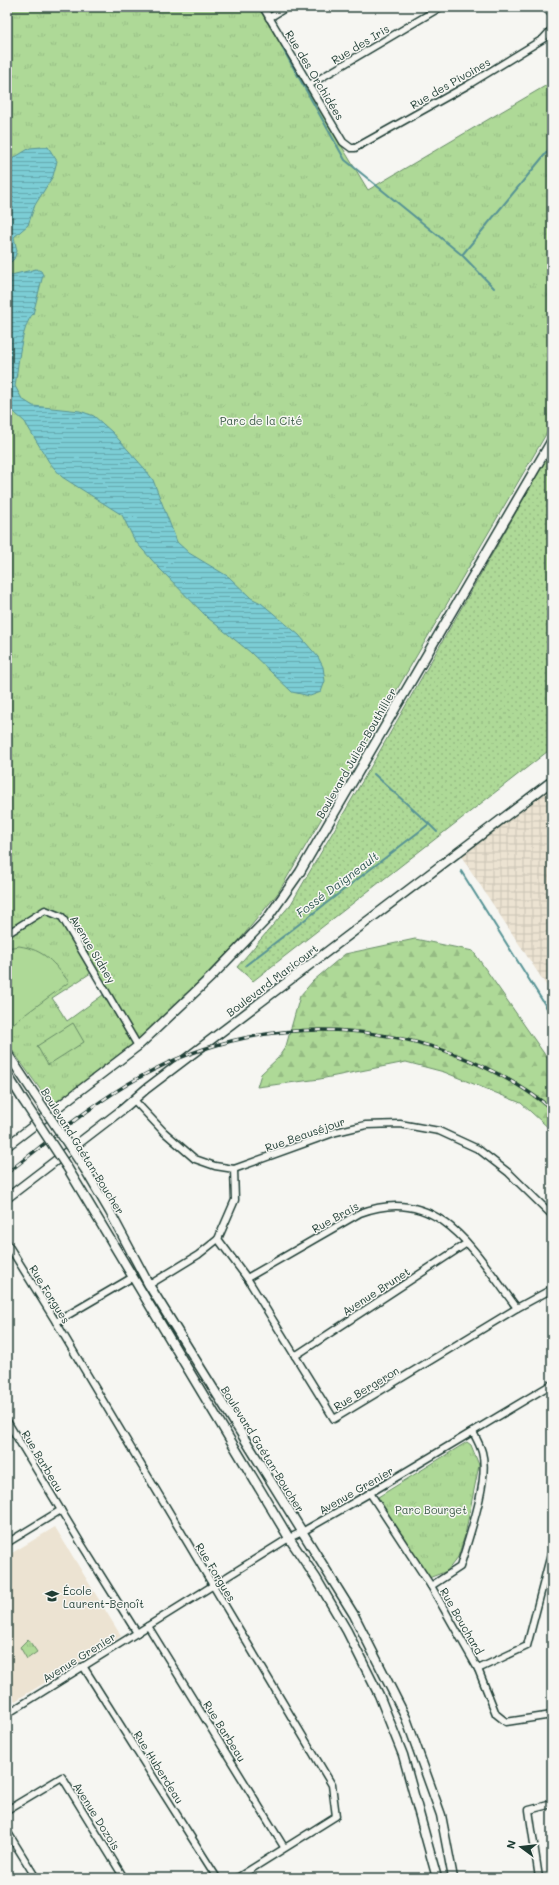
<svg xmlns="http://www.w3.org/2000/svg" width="559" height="1885" viewBox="0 0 559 1885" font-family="Mali,sans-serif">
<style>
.built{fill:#ece3d2}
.industrial{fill:url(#industrial-grid)}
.grass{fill:url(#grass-dots);stroke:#668b66}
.forest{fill:url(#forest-firs);stroke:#668b66}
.park{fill:url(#park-tufts);stroke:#668b66}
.pitch{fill:#aed997;stroke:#668b66}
.water{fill:url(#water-rules);stroke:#579395}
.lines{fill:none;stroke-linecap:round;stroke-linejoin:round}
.stream{stroke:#579395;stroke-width:2}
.street-casing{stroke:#1f3d34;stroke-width:9}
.secondary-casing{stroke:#1f3d34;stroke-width:11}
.street{stroke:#f6f6f2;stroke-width:6}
.secondary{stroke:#f6f6f2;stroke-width:8}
.rail-casing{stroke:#1f3d34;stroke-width:3.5}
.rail{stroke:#f6f6f2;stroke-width:2;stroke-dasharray:6;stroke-linecap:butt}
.secondary-bridge-casing{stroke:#1f3d34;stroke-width:11;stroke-linecap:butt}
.secondary-bridge{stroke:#f6f6f2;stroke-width:8}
.labels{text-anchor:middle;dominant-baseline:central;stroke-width:3;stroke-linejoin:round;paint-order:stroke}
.street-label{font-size:11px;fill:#1f3d34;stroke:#f6f6f2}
.park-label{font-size:11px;fill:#3c5c48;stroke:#f6f6f2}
.poi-label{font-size:11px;fill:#1f3d34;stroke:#f6f6f2;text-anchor:start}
.water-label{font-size:12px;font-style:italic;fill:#325a54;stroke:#f6f6f2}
</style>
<defs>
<pattern id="industrial-grid" width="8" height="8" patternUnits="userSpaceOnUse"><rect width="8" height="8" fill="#ece3d2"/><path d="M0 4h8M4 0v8" fill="none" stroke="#cac4b5"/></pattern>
<pattern id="grass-dots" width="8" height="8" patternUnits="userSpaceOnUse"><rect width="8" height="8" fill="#aed997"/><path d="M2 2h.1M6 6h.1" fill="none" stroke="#95bb83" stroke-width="1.8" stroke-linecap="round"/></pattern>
<pattern id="forest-firs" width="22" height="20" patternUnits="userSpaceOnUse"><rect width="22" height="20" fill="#aed997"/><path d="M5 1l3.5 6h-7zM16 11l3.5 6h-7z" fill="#95bb83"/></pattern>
<pattern id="park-tufts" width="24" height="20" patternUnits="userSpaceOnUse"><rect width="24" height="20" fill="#aed997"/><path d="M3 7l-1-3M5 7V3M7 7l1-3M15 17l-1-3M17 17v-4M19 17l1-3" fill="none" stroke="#95bb83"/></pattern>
<pattern id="water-rules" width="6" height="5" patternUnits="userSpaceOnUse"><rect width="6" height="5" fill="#7ccdd5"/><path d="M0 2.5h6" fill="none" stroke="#65a8ae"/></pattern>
</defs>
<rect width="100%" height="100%" fill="#f6f6f2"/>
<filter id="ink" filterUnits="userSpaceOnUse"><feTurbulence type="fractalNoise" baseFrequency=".025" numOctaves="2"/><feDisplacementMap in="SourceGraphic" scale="8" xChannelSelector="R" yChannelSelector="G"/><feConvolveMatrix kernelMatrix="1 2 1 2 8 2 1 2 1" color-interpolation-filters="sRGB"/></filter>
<g filter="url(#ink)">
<!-- built -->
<polygon class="built" points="55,1527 121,1636 15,1701 7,1687 7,1556"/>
<!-- industrial -->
<polygon class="industrial" points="552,786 552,994 461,856"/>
<!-- grass -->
<polygon class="grass" points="552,449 552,748 253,981 237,967 291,904 377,756"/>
<!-- forest -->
<polygon class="forest" points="415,939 473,951 552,1065 552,1131 521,1103 444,1072 406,1062 320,1079 257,1087 261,1074 278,1058 286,1046 300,996 313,981 345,954"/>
<!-- park -->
<g class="park">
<polygon points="7,7 258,7 368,190 552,82 552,424 278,893 237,943 138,1043 94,971 52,998 67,1021 107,992 138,1046 55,1110 7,1043"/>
<polygon points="467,1442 471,1445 479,1465 465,1535 458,1557 447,1571 429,1578 378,1497"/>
<polygon points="28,1639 37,1652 27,1659 20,1647"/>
</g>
<!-- pitch -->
<g class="pitch">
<path d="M 19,946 C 45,950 53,962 69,982 L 11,1025 L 7,1019 L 7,948 Z"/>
<polygon points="73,1023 84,1042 48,1065 37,1046"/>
</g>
<!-- water -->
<g class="water">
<polygon points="42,147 48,147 57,161 53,176 35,205 28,225 14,237 17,251 14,259 7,266 7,162 30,148"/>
<path d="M 36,269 L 41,271 L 43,275 L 33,314 C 21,326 18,368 15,386 L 22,399 L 33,406 L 80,411 L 94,416 L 112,432 L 145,469 L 153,480 L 177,542 L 189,553 L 229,577 L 251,598 L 261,603 L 299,635 L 318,657 L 323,667 L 325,681 L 321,692 L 310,696 L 292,692 L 250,652 L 208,618 L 159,568 L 135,541 L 122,515 L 62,477 L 49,462 L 25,422 L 7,406 L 7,276 Z"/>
</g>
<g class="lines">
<!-- stream -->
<g class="stream">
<polyline points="283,49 345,160 462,255 494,288"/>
<polyline points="462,255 552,146"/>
<polyline points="374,774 429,824"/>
<polyline points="461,871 552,1016"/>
<polyline points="246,965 429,824 437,832"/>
</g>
<defs>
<g id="street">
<polyline points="263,7 343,142 351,148 355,148 468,85 543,39 552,29"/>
<polyline points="544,7 552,14"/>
<polyline points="269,18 287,7"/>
<polyline points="309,85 441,7"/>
<polyline points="7,934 45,910 62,917 138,1046"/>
<polyline points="134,1100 164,1132 195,1159 215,1166 234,1169 336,1132 366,1125 400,1124 439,1131 478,1149 509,1173 552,1215"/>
<polyline points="218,1239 247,1278 334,1419 517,1308 552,1289"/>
<polyline points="7,1243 56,1322 332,1785 336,1816 237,1878"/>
<path d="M 247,1278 L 360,1213 C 440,1183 475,1253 517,1308"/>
<polyline points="149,1285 198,1255 218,1239 235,1200 234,1169"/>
<polyline points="56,1322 133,1277"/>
<polyline points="295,1356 467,1243"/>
<polyline points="7,1421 82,1545 137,1633"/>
<polyline points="370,1493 431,1586 478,1669 496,1714 506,1722 552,1715"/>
<polyline points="7,1543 61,1510"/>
<path d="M 431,1586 L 460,1567 C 468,1539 490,1480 482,1452 C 480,1445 476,1438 473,1432"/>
<polyline points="148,1626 284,1847"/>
<polyline points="83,1666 217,1878"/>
<polyline points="478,1669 527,1646 552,1550"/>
<polyline points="7,1714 289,1538 302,1532 370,1493 552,1384"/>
<polyline points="7,1810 62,1777 124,1878"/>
<polyline points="7,1831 36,1878"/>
<polyline points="539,1878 529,1810 552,1804"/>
</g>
<g id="secondary">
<polyline points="7,1053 35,1095"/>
<polyline points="7,1074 23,1100"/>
<polyline points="7,1146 138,1046 212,976 267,919 300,872 552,440"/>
<polyline points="67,1167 289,1538 316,1578 347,1631 379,1695 403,1755 437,1878"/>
<polyline points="86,1171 110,1212 149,1285 354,1615 406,1718 441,1815 453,1878"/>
<polyline points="7,1198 123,1109 146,1089 552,781"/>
</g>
</defs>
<!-- street casing -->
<use href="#street" class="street-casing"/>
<!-- secondary casing -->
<use href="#secondary" class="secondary-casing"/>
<!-- street -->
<use href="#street" class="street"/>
<!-- secondary -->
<use href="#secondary" class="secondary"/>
<defs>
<path id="rail" d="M 7,1173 C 51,1139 94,1102 142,1076 C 272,1004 436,1018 552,1109"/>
</defs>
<!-- rail casing -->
<use href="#rail" class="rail-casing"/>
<!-- rail -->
<use href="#rail" class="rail"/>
<defs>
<g id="secondary-bridge">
<polyline points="35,1095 86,1171"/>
<polyline points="23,1100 67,1167"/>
</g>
</defs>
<!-- secondary-bridge casing -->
<use href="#secondary-bridge" class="secondary-bridge-casing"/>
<!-- secondary-bridge -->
<use href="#secondary-bridge" class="secondary-bridge"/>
</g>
</g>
<!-- icons -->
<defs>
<symbol id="school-bare" viewBox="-9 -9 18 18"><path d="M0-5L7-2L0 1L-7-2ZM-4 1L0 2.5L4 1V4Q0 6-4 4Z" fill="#1f3d34" stroke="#f6f6f2" stroke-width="2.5" paint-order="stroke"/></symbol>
</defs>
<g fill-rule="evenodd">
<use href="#school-bare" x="42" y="1586" width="20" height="20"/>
</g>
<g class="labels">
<!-- street labels -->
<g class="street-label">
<text transform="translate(360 44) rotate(-31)">Rue des Iris</text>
<text transform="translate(315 75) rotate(59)">Rue des Orchidées</text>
<text transform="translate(450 83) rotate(-30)">Rue des Pivoines</text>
<text transform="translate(356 753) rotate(-60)">Boulevard Julien-Bouthillier</text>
<text transform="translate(93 949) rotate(59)">Avenue Sidney</text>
<text transform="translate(272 980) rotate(-37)">Boulevard Maricourt</text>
<text transform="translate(305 1134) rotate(-19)">Rue Beauséjour</text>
<text transform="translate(83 1151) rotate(58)">Boulevard Gaétan-Boucher</text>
<text transform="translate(335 1217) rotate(-29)">Rue Brais</text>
<text transform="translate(376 1291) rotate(-33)">Avenue Brunet</text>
<text transform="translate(50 1294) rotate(58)">Rue Forgues</text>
<text transform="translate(366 1388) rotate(-31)">Rue Bergeron</text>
<text transform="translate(263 1449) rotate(58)">Boulevard Gaétan-Boucher</text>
<text transform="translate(43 1461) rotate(59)">Rue Barbeau</text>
<text transform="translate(356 1490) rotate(-30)">Avenue Grenier</text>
<text transform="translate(216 1572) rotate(59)">Rue Forgues</text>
<text transform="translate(462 1621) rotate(60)">Rue Bouchard</text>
<text transform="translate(79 1657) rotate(-32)">Avenue Grenier</text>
<text transform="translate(225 1731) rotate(58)">Rue Barbeau</text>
<text transform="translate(159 1767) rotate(58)">Rue Huberdeau</text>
<text transform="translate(97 1816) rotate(58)">Avenue Dozois</text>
</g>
<!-- park labels -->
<g class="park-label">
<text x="261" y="420">Parc de la Cité</text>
<text x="431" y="1509">Parc Bourget</text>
</g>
<!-- poi labels -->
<g class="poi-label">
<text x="63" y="1590">École<tspan x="63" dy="13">Laurent-Benoît</tspan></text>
</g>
<!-- water labels -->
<g class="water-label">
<text transform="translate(337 884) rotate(-37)">Fossé Daigneault</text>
</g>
</g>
<!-- margin -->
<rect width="559" height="1885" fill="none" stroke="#f6f6f2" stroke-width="24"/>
<rect x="12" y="12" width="535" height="1861" fill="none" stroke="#1f3d34" stroke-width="1.5" filter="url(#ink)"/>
<!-- north arrow -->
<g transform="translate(521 1847) rotate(285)" stroke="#f6f6f2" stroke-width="3" paint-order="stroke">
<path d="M0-3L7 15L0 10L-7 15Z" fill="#1f3d34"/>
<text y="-6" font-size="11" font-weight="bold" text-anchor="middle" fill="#1f3d34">N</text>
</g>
</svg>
